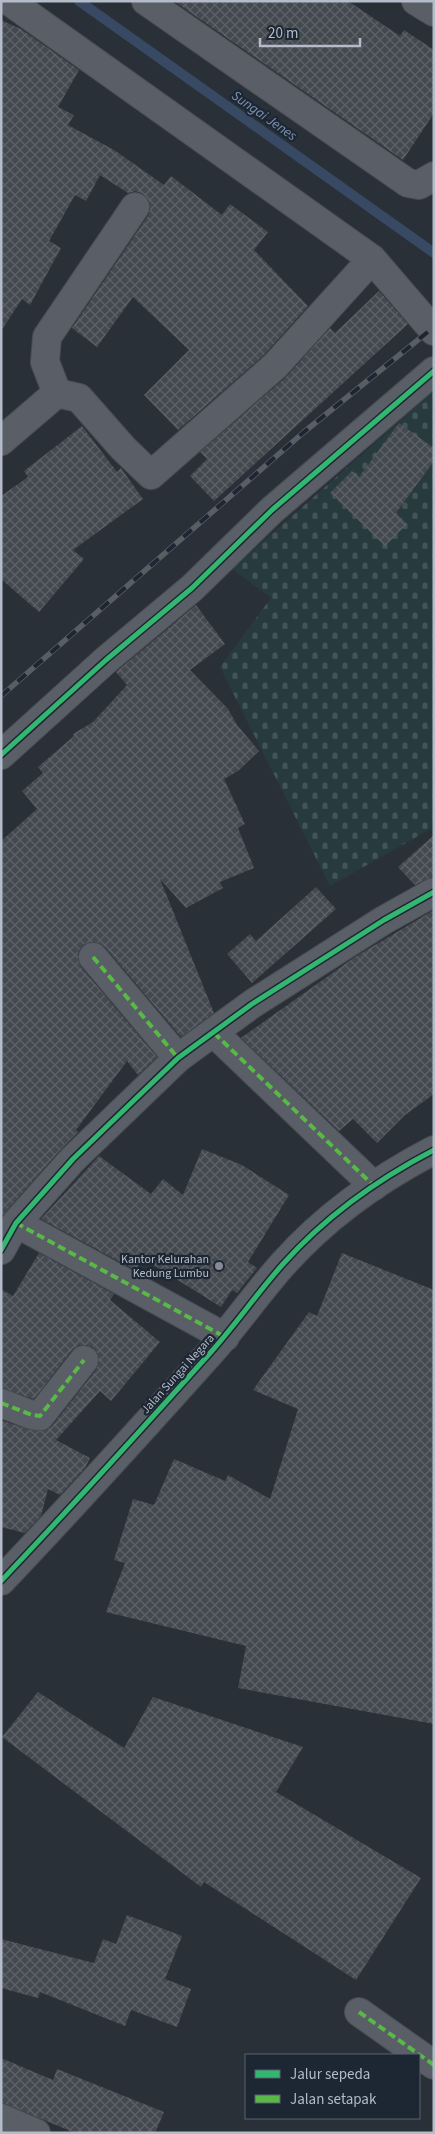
<svg xmlns="http://www.w3.org/2000/svg" width="435" height="2134" viewBox="0 0 435 2134" font-family="'Source Sans 3',sans-serif">
<style>
.cemetery{fill:url(#cemetery-stones)}
.lines{fill:none;stroke-linecap:round;stroke-linejoin:round}
.stream{stroke:#384963;stroke-width:10}
.building{fill:url(#building-cross-hatch)}
.minor-casing{stroke:#484c53;stroke-width:30}
.minor{stroke:#5a5e66;stroke-width:28}
.rail-casing{stroke:#595d64;stroke-width:5.5}
.rail{stroke:#1d2633;stroke-width:4;stroke-dasharray:11;stroke-linecap:butt}
.quiet{stroke:#58b947;stroke-width:4;stroke-dasharray:8 4;stroke-linecap:butt}
.cycleway-casing{stroke:#1d2633;stroke-width:8}
.cycleway{stroke:#33b770;stroke-width:5}
.poi-dot{fill:#848b96;stroke:#1d2633;stroke-width:2}
.labels{text-anchor:middle;dominant-baseline:central;stroke-width:4.5;stroke-linejoin:round;paint-order:stroke}
.poi-label{font-size:12px;fill:#b4bcc9;stroke:#1d2633;text-anchor:end}
.street-label{font-size:12px;fill:#b4bcc9;stroke:#1d2633}
.water-label{font-size:14px;font-style:italic;fill:#7c92b1;stroke:#1d2633}
</style>
<defs>
<pattern id="cemetery-stones" width="16" height="16" patternUnits="userSpaceOnUse" patternTransform="scale(1.25)"><rect width="16" height="16" fill="#273a3e"/><path d="M2 7V4a2 2 0 0 1 4 0v3zM10 15v-3a2 2 0 0 1 4 0v3z" fill="#445559"/></pattern>
<pattern id="building-cross-hatch" width="8" height="8" patternUnits="userSpaceOnUse" patternTransform="scale(1.25)"><rect width="8" height="8" fill="#444950"/><path d="M0 0l8 8M0 8l8-8" fill="none" stroke="#5d6168"/></pattern>
</defs>
<rect width="100%" height="100%" fill="#2a3038"/>
<!-- cemetery -->
<polygon class="cemetery" points="434,391 434,827 330,886 220,667 271,598 232,569"/>
<g class="lines">
<!-- stream -->
<polyline class="stream" points="79,1 434,253"/>
</g>
<!-- building -->
<g class="building">
<polygon points="174,1 348,1 400,36 404,30 434,50 434,113 403,160"/>
<polygon points="1,20 21,29 79,70 58,107 74,115 68,125 114,150 164,185 171,176 222,215 230,204 268,232 254,250 308,306 264,355 178,430 144,395 189,350 133,297 97,347 72,328 148,216 150,209 149,201 143,194 136,191 128,193 100,175 86,201 75,195 49,241 61,248 30,305 22,299 1,331"/>
<polygon points="379,291 408,324 214,501 190,476 207,459 200,452 285,378 330,328 335,333"/>
<polygon points="399,423 434,448 434,461 396,513 407,524 385,546 330,493 352,471 359,477"/>
<polygon points="82,426 117,472 121,468 143,499 73,550 84,559 39,612 1,579 1,496 28,477 24,471"/>
<polygon points="196,605 225,644 190,670 228,709 237,725 259,751 238,771 224,779 245,824 238,828 254,868 220,882 223,888 186,908 160,879 214,1013 181,1037 105,947 99,943 91,942 83,945 78,952 78,959 81,967 157,1057 138,1075 127,1061 76,1130 78,1132 61,1149 1,1217 1,841 37,809 22,791 43,773 38,767 74,736 73,734 93,722 127,685 116,672"/>
<polygon points="434,835 434,876 415,885 398,867"/>
<polygon points="316,887 336,909 252,983 227,954 250,934 256,941"/>
<polygon points="434,910 434,1094 405,1115 377,1143 353,1119 339,1131 241,1038 355,957"/>
<polygon points="202,1149 242,1165 289,1195 248,1262 257,1268 237,1293 232,1290 221,1307 144,1259 135,1270 41,1219 99,1156 151,1194 163,1179 183,1195"/>
<polygon points="39,1253 114,1294 110,1300 160,1342 111,1401 100,1391 56,1440 90,1458 85,1468 60,1495 48,1489 41,1516 25,1533 1,1527 1,1420 30,1430 46,1430 52,1426 96,1370 99,1362 98,1354 93,1347 87,1345 79,1345 72,1350 34,1399 1,1388 1,1289 13,1296"/>
<polygon points="342,1253 434,1290 434,1724 238,1688 246,1646 106,1612 125,1563 114,1560 133,1499 154,1505 174,1459 225,1481 228,1475 270,1499 298,1409 253,1390 309,1312 317,1316"/>
<polygon points="38,1692 124,1748 153,1697 303,1747 276,1792 421,1878 356,1980 204,1882 201,1887 2,1737"/>
<polygon points="127,1915 182,1936 165,1979 191,1989 177,2027 131,2010 125,2026 40,1992 38,1998 1,1988 1,1939 94,1963 103,1939 116,1944"/>
<polygon points="1,2058 53,2080 57,2069 164,2112 155,2133 75,2133 1,2102"/>
</g>
<g class="lines">
<defs>
<g id="minor">
<polyline points="9,1 372,259 434,331"/>
<polyline points="146,1 408,183 419,185 434,176"/>
<polyline points="416,1 434,12"/>
<polyline points="57,393 79,398 123,448 151,475 275,366 372,259"/>
<polyline points="57,393 45,362 47,337 135,207"/>
<polyline points="1,441 57,393"/>
<polyline points="1,755 106,660 192,588 272,510 434,371"/>
<polyline points="93,957 178,1058"/>
<polyline points="214,1033 374,1186"/>
<polyline points="16,1223 225,1337"/>
<polyline points="1,1250 16,1223 73,1159 178,1058 252,1004 384,920 434,892"/>
<polyline points="1,1403 32,1415 40,1416 84,1360"/>
<path d="M 1,1581 C 72,1506 142,1429 211,1352 C 236,1324 258,1292 283,1264 C 325,1217 378,1179 434,1150"/>
<polyline points="359,2012 434,2065"/>
<polyline points="1,2118 36,2133"/>
</g>
</defs>
<!-- minor casing -->
<use href="#minor" class="minor-casing"/>
<!-- minor -->
<use href="#minor" class="minor"/>
<defs>
<polyline id="rail" points="1,696 304,432 434,327"/>
</defs>
<!-- rail casing -->
<use href="#rail" class="rail-casing"/>
<!-- rail -->
<use href="#rail" class="rail"/>
<!-- quiet -->
<g class="quiet">
<polyline points="93,957 178,1058"/>
<polyline points="214,1033 374,1186"/>
<polyline points="16,1223 225,1337"/>
<polyline points="1,1403 32,1415 40,1416 84,1360"/>
<polyline points="359,2012 434,2065"/>
</g>
<defs>
<g id="cycleway">
<polyline points="1,755 106,660 192,588 272,510 434,371"/>
<polyline points="1,1250 16,1223 73,1159 178,1058 252,1004 384,920 434,892"/>
<path d="M 1,1581 C 72,1506 142,1429 211,1352 C 236,1324 258,1292 283,1264 C 325,1217 378,1179 434,1150"/>
</g>
</defs>
<!-- cycleway casing -->
<use href="#cycleway" class="cycleway-casing"/>
<!-- cycleway -->
<use href="#cycleway" class="cycleway"/>
</g>
<!-- markers -->
<circle class="poi-dot" cx="219" cy="1266" r="5"/>
<g class="labels">
<!-- poi labels -->
<g class="poi-label">
<text x="209" y="1259">Kantor Kelurahan<tspan x="209" dy="14">Kedung Lumbu</tspan></text>
</g>
<!-- street labels -->
<g class="street-label">
<text transform="translate(178 1374) rotate(-48)">Jalan Sungai Negara</text>
</g>
<!-- water labels -->
<g class="water-label">
<text transform="translate(264 116) rotate(35)">Sungai Jenes</text>
</g>
</g>
<!-- border -->
<rect width="435" height="2134" fill="none" stroke="#b4bcc9" stroke-width="5"/>
<!-- legend -->
<rect x="245" y="2054" width="175" height="65" fill="#1d2633" stroke="#59626f"/>
<rect x="255" y="2070" width="25" height="8" fill="#33b770" stroke="#59626f"/>
<text x="290" y="2079" font-size="15" fill="#b4bcc9">Jalur sepeda</text>
<rect x="255" y="2095" width="25" height="8" fill="#58b947" stroke="#59626f"/>
<text x="290" y="2104" font-size="15" fill="#b4bcc9">Jalan setapak</text>
<!-- scale -->
<path d="M260 38v8h100v-8" fill="none" stroke="#b4bcc9" stroke-width="2.5"/>
<text x="268" y="38" font-size="15" fill="#b4bcc9" stroke="#1d2633" stroke-width="4" paint-order="stroke">20 m</text>
</svg>
